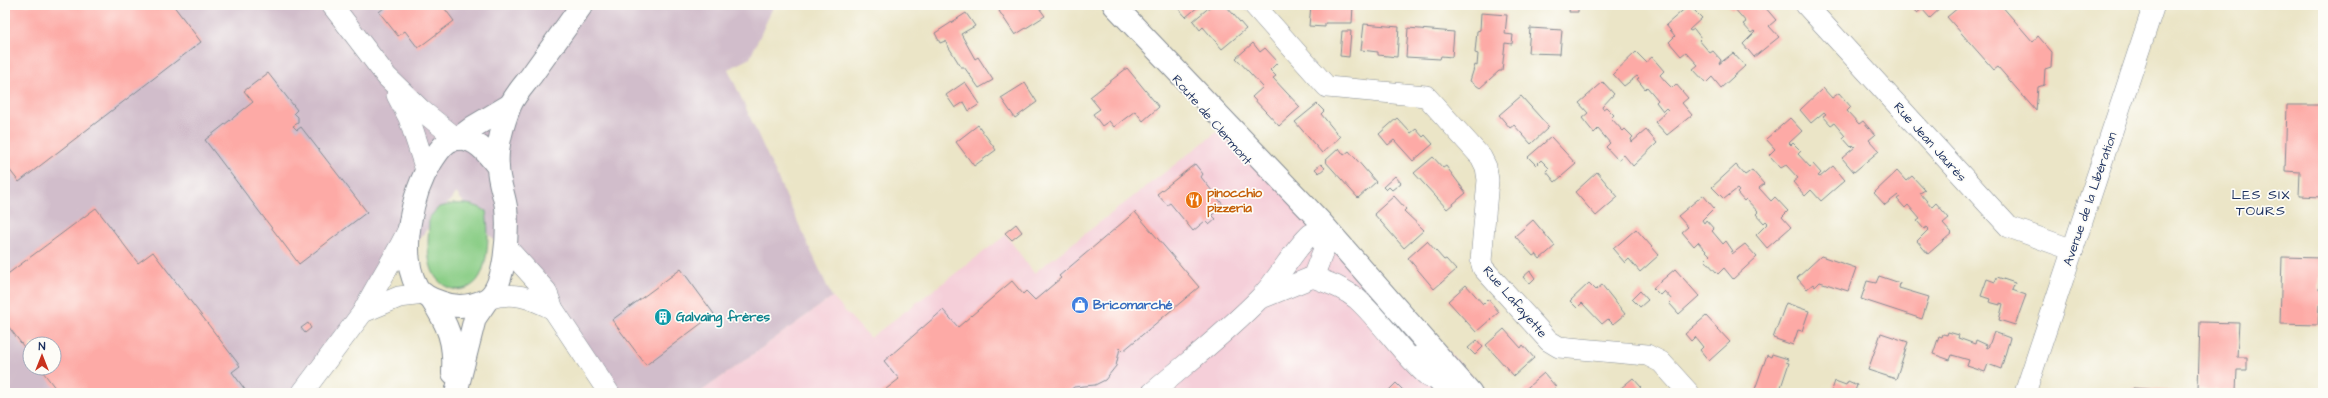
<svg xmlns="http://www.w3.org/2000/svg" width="2328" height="398" viewBox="0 0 2328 398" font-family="'Architects Daughter',sans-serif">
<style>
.built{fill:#f5cfd9}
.industrial{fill:#d1bdcb;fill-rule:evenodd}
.green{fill:#8bce87;stroke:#537e72}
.building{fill:#fdaaa6}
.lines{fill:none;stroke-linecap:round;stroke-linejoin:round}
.minor-casing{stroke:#838a92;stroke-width:22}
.major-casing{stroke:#838a92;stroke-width:24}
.minor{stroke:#fff;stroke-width:21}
.major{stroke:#fff;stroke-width:22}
.labels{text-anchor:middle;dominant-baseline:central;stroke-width:3.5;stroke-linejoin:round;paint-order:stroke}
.street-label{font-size:13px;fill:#1b2f5e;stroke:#fdfcf7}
.food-label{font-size:13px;font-weight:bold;fill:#c56008;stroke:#fdfcf7;text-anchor:start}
.shop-label{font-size:13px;font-weight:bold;fill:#366cbe;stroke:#fdfcf7;text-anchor:start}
.culture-label{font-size:13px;font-weight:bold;fill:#0d838f;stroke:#fdfcf7;text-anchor:start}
.neighbourhood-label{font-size:14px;letter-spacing:1px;fill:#1b2f5e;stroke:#fdfcf7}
</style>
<rect width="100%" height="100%" fill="#fdfcf7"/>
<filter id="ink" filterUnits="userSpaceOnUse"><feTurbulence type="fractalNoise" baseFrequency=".025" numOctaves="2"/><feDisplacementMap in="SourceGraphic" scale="8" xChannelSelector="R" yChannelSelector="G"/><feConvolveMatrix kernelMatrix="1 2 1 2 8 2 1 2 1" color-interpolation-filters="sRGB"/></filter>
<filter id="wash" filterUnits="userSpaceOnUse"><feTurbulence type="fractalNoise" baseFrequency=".012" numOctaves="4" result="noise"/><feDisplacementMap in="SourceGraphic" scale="16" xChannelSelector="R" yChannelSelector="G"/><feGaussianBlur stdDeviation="0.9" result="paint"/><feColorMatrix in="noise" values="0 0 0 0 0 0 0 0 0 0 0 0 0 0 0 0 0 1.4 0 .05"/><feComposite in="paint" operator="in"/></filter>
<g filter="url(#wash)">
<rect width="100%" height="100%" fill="#ebe5c7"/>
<!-- built -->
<polygon class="built" points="1230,122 1488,393 699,393 832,297 870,338 1006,235 1034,273"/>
<!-- industrial -->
<path class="industrial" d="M 5,5 L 774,5 L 750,58 L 728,69 L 832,297 L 699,393 L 617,393 L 456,193 L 296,393 L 5,393 ZM 30,344 L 54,344 L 54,368 L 30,368 Z"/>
<!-- green -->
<path class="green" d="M 453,204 C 465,203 475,204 486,211 C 489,231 489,253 482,272 C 471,299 438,293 431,267 C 426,252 429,233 429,218 L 439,207 Z"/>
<g id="blocks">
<!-- building -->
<g class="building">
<polygon points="5,5 173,5 201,42 19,182 5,164"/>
<polygon points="383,5 442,5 454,21 418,48 405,31 398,36 379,12 385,7"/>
<polygon points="1007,5 1037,5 1045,16 1015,35 999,11"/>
<polygon points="1175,5 1200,5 1186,17"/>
<polygon points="1212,5 1228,5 1227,7 1246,29 1222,49 1203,27 1200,30 1193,21"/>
<polygon points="1311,5 1353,6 1352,23 1325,23 1325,27 1309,26"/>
<polygon points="1570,5 1578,5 1578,12 1569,12"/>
<polygon points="1689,5 1702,18 1689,30 1691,31 1694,29 1701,38 1699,40 1705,47 1710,53 1713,51 1721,60 1719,64 1733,53 1745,66 1721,88 1712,77 1706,83 1693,69 1698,65 1686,52 1681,56 1669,42 1675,36 1666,25"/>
<polygon points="1727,5 1754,5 1759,10 1764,6 1776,20 1769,26 1779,37 1754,57 1743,44 1755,32 1754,31 1751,33 1743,24 1746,22 1734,8 1732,10"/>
<polygon points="1908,5 1944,5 1930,18 1922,9 1917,13"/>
<polygon points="1957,5 2001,5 2033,42 2038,36 2052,52 2051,67 2045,69 2044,85 2038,87 2036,111 1998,67 1994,70 1947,17 1959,7"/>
<polygon points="966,13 975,26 961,34 975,59 978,57 993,80 979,88 964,67 961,67 945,41 940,43 935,33"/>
<polygon points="1481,13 1507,15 1505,34 1513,35 1512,44 1505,43 1502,71 1499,71 1480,88 1470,81 1475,65 1477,66 1478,54 1475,53 1477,31 1480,30"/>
<polygon points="1364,24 1399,27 1397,57 1378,55 1378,52 1361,50"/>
<polygon points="1408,28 1454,32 1452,57 1441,56 1440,59 1406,57"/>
<polygon points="1530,28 1562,30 1560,54 1528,53"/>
<polygon points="1342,31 1351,31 1349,57 1340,56"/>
<polygon points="1253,43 1260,52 1265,48 1278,62 1270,70 1276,76 1273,78 1300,107 1279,126 1252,97 1263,87 1236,58"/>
<polygon points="1636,52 1646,62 1652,57 1664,71 1660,75 1666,82 1672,88 1676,84 1688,98 1682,103 1692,115 1667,135 1655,122 1668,110 1666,108 1663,111 1656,102 1658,100 1647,87 1645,89 1637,79 1639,78 1637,76 1624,86 1613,74"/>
<polygon points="1127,68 1159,107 1143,121 1135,111 1114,127 1109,121 1102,126 1093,114 1100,109 1090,97"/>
<polygon points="268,73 297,110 294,113 298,117 298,123 293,126 297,130 301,127 367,212 299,264 205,140 253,102 244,91"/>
<polygon points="965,82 980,104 969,111 964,102 955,108 946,95"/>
<polygon points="1603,82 1614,94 1602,107 1603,109 1606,107 1614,115 1611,118 1623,131 1625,129 1633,137 1631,139 1632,142 1646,130 1657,143 1633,166 1624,155 1618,160 1606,147 1610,143 1598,129 1594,133 1582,118 1588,113 1579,103"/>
<polygon points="1025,83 1037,102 1015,118 1001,98"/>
<polygon points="1823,88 1832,98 1839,93 1851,107 1847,111 1859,124 1863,121 1875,135 1869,140 1879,151 1854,172 1842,158 1855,147 1853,145 1851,147 1843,138 1845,136 1834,123 1831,125 1823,116 1826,114 1824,112 1811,123 1800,110"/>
<polygon points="1521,96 1549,127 1531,144 1514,125 1510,128 1499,115"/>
<polygon points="1317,104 1324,111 1321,114 1340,137 1322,153 1295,122"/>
<polygon points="2287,105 2323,105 2323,197 2299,196 2300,172 2285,171"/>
<polygon points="1397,118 1411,133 1416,129 1423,137 1425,135 1433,144 1413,161 1394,140 1388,145 1379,134"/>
<polygon points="1790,118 1802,131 1789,143 1791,145 1793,143 1801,151 1798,154 1810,167 1813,164 1821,173 1818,176 1820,177 1833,166 1845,180 1821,201 1811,190 1805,196 1793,182 1798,178 1786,165 1781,168 1769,155 1775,149 1766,139"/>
<polygon points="978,125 996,150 974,166 956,142"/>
<polygon points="1551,137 1576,164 1555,182 1546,171 1549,168 1541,160 1536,165 1528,157"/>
<polygon points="1339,148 1344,155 1349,151 1376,182 1358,198 1325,161"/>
<polygon points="1433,157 1443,168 1446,166 1466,193 1447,209 1414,173"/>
<polygon points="1195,164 1203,174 1201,177 1224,206 1212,215 1216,219 1209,225 1205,221 1193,231 1170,203 1167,205 1157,194"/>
<polygon points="1321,164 1325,168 1319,173 1315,169"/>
<polygon points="1736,165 1745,175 1752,170 1764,184 1759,188 1771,201 1775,197 1788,211 1782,217 1791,227 1767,248 1756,235 1768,223 1766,221 1764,223 1756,214 1758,212 1746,199 1744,201 1737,193 1739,191 1737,189 1724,199 1712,187"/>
<polygon points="1897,171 1906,181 1912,176 1925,190 1920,193 1932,207 1936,203 1949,218 1943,223 1952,233 1928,254 1917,241 1929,229 1927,227 1924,229 1917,221 1920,219 1908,205 1905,208 1897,199 1900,197 1898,195 1885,205 1874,193"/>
<polygon points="1597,172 1618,197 1596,216 1575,192"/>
<polygon points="1395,176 1401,183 1392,190 1389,187 1386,190 1383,187"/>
<polygon points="1703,195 1714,208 1702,220 1704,223 1706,220 1714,229 1712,231 1723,244 1726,241 1733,251 1731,252 1732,254 1745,244 1757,257 1733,279 1724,268 1718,274 1705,260 1710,255 1704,249 1698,242 1694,246 1682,232 1688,227 1678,216"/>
<polygon points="1394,196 1406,209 1404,211 1424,230 1404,248 1374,214"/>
<polygon points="96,208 138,263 153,252 240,366 232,372 246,391 244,393 59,393 40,368 54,368 54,344 30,344 30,355 5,322 5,276"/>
<polygon points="1135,212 1199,287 1123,351 1120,348 1116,366 1105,380 1095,385 1074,387 1066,393 881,393 899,379 884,361 943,310 958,327 1012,281 1023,294 1026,291 1035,300 1061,278 1059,276"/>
<polygon points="1533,220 1555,246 1540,259 1536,254 1533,256 1515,236"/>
<polygon points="1016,224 1022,232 1012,240 1005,233"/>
<polygon points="1636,229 1659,255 1640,272 1629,259 1625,263 1613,249"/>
<polygon points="1427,241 1444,260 1446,259 1456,270 1434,289 1408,258"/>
<polygon points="1821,256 1856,268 1848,291 1820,282 1815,287 1813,284 1807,289 1797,278"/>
<polygon points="2282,257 2321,258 2319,290 2323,291 2323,305 2319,305 2318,325 2280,324"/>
<polygon points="681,269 714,314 646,365 612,320"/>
<polygon points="1675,269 1699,296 1679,314 1669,303 1672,300 1664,291 1660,295 1653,288"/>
<polygon points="1530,271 1535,278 1529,284 1523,277"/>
<polygon points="1879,276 1900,283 1899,288 1929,297 1922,319 1861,299 1867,281 1876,283"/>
<polygon points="1997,277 2015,283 2012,290 2026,295 2015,325 1999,320 2003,304 2000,303 2000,305 1989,302 1990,299 1981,296 1987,279 1995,282"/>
<polygon points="1589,283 1596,290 1602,285 1625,314 1613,324 1608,319 1602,324 1582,303 1577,308 1570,301"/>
<polygon points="1466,285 1483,304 1488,299 1499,312 1476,332 1448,301"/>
<polygon points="1640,291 1648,300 1640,307 1632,299"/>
<polygon points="1786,303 1809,311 1802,331 1798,330 1793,345 1773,338"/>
<polygon points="1706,316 1730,342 1709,361 1700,350 1703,347 1695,337 1691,341 1685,334"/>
<polygon points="2200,322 2239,323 2237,357 2247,357 2247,370 2237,370 2236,391 2198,389"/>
<polygon points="308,323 311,328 305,333 301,328"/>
<polygon points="1504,329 1521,348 1523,345 1534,358 1514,376 1486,345"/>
<polygon points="1948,332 1959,335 1958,338 1975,344 1976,340 1987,345 1986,347 1988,348 1994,332 2010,338 2001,369 1988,364 1985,372 1967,366 1969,360 1952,355 1950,360 1933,354 1939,336 1942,337 1943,334 1947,335"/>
<polygon points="1881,333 1908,342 1896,379 1868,370"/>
<polygon points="1477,340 1483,347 1475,355 1468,348"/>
<polygon points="1772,354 1788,359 1786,362 1789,363 1779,393 1754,392 1767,355 1771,357"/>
<polygon points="1544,373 1556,387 1551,391 1553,393 1521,393"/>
<polygon points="1633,378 1641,387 1635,393 1615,393"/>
<polygon points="1835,381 1846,385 1848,381 1857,385 1855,391 1858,393 1831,393"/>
<polygon points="1396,383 1406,393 1386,393"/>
<polygon points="2133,388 2171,391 2171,393 2133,393"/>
</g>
</g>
</g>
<g filter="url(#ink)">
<use href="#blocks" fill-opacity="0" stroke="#838a92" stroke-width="1"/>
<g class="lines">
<defs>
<g id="minor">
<polyline points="332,5 387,77 421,110 457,139"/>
<polyline points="1254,5 1327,87 1426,96 1481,157 1486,167 1488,180 1481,261 1483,268 1549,341 1559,347 1647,355 1661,362 1689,393"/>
<polyline points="1806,5 2009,227 2073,250"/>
<polyline points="397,95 409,118 426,170"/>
<polyline points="506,247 546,291 553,309 609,393"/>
<path d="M 1313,277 C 1328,283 1344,288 1357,299 C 1383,323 1402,354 1429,377"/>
<polyline points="1264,297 1313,277 1324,249 1320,223"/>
<path d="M 488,299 C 512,290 531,298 553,309"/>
<path d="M 363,312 C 377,283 396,257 409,228"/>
<polyline points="302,393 363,312 399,297 424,294"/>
<path d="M 1152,393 C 1188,362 1227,332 1260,298 C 1279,279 1292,251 1311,234 L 1334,238"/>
<polyline points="2025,393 2154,5"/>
</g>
<g id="major">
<polyline points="1114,5 1320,221 1471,393"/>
<polyline points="457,139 473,127 510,105"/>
<path d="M 498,167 C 488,154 475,136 456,139 C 444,141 438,152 432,161 C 412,193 398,252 417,287 C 422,295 431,299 440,302 C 455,308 470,307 485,300 C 507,290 508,227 506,207 C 504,194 498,180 498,167 C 496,148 503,124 510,106 C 514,96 524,85 531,76 C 548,52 565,29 582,5"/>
<path d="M 431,299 C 448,325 455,341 453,373"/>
<polyline points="1419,357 1450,393"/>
<polyline points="456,393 475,318 488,299"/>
</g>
</defs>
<!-- minor casing -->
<use href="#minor" class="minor-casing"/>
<!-- major casing -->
<use href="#major" class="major-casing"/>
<!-- minor -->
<use href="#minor" class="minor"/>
<!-- major -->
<use href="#major" class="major"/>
</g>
</g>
<!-- icons -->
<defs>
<symbol id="restaurant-disc" viewBox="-11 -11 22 22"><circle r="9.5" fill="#e8710a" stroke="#fdfcf7"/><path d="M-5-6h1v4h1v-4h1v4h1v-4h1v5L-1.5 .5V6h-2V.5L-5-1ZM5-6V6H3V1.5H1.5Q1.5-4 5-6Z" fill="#fff"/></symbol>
<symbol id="shop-disc" viewBox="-11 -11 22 22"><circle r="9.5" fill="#3f7fe0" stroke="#fdfcf7"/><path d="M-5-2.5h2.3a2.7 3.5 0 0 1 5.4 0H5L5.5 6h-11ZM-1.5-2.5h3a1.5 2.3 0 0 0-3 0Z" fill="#fff"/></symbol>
<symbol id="building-disc" viewBox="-11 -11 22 22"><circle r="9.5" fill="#0f9aa8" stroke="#fdfcf7"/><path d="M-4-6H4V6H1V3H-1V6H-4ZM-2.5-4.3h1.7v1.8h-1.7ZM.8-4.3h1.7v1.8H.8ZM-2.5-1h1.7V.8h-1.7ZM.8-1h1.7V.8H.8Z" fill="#fff"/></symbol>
</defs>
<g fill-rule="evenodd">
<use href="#restaurant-disc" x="1184" y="190" width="20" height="20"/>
<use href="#shop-disc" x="1070" y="295" width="20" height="20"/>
<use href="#building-disc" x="653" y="307" width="20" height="20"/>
</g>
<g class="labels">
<!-- street labels -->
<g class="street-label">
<text transform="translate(1212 120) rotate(49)">Route de Clermont</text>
<text transform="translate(1930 142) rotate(48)">Rue Jean Jaurès</text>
<text transform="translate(2090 199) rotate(-71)">Avenue de la Libération</text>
<text transform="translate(1515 302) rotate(49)">Rue Lafayette</text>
</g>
<!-- food labels -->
<g class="food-label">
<text x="1207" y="193">pinocchio<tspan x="1207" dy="15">pizzeria</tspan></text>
</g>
<!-- shop labels -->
<g class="shop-label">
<text x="1093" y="305">Bricomarché</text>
</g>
<!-- culture labels -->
<g class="culture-label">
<text x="676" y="317">Galvaing frères</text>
</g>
<!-- neighbourhood labels -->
<g class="neighbourhood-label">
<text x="2261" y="195">LES SIX<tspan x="2261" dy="16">TOURS</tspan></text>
</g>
</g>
<!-- margin -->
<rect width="2328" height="398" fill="none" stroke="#fdfcf7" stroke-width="20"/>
<!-- north arrow -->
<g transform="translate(42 356)"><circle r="19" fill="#fdfcf7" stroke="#a3aaba"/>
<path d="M0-3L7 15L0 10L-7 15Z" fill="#c8321e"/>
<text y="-6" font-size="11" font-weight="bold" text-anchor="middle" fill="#1b2f5e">N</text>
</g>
</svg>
